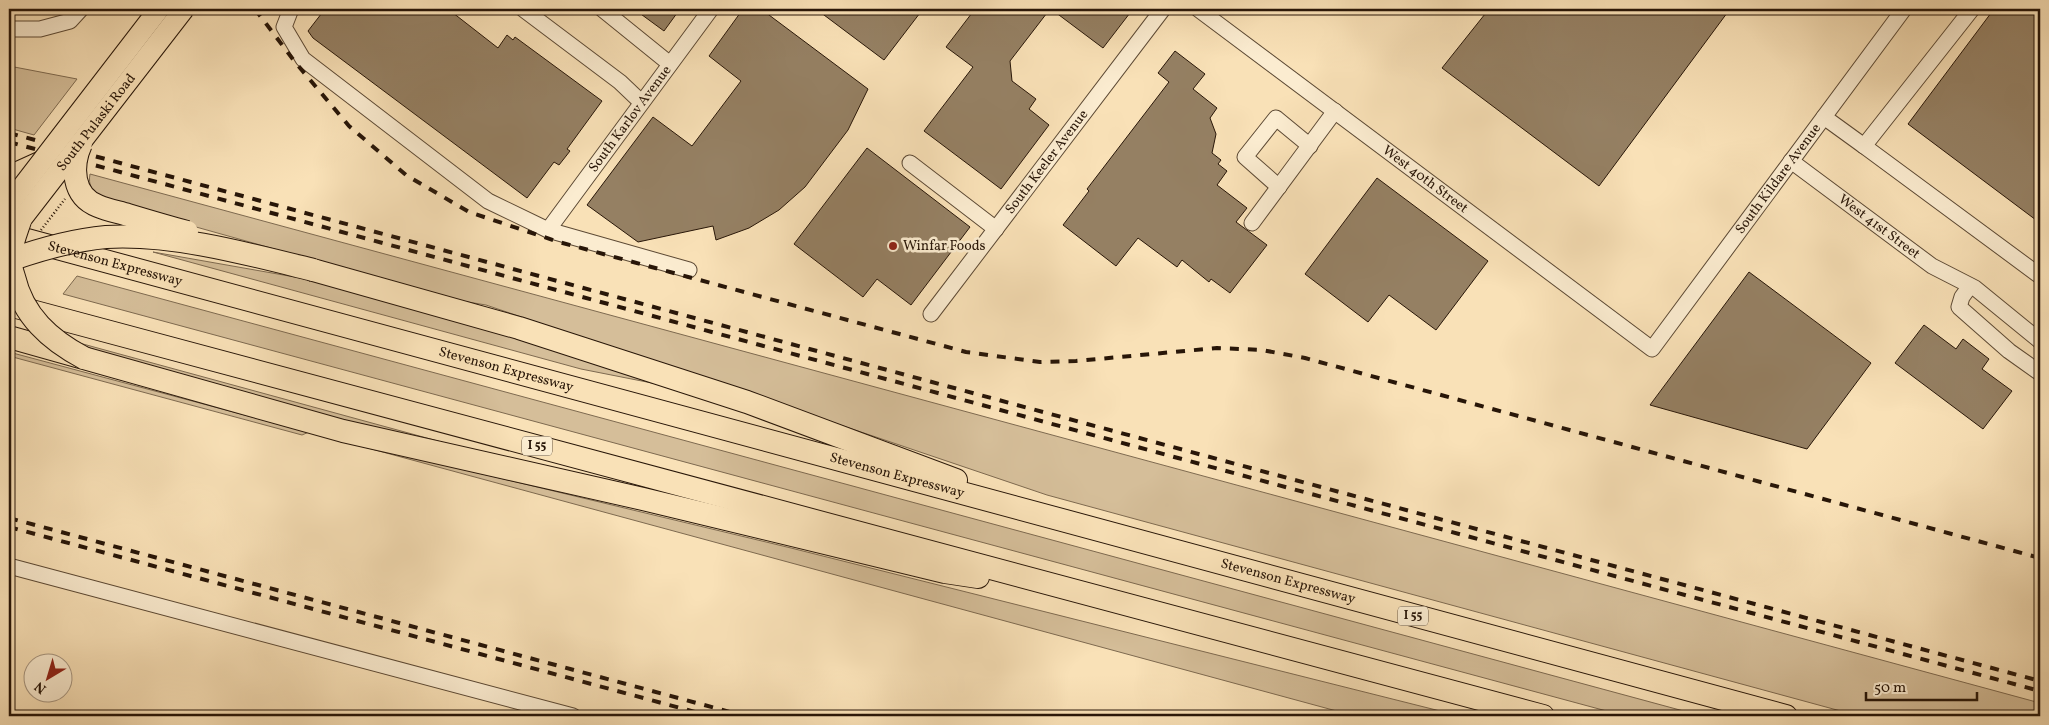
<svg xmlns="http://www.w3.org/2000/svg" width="2049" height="725" viewBox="0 0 2049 725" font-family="Vollkorn,serif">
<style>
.green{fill:#d5be99;stroke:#7e6a50}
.building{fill:#958063;stroke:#281608}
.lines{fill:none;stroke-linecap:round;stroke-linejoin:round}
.minor-casing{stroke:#5c4934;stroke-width:17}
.highway-casing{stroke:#281608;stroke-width:24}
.minor{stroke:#fbecd0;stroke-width:15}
.highway{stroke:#f9e1b7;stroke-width:22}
.rail{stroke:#281608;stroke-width:4;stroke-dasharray:9 9;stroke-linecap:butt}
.major-bridge-casing{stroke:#281608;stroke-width:22;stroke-linecap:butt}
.highway-bridge-casing{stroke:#281608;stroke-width:24;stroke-linecap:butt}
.path-bridge{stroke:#281608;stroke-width:2.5;stroke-dasharray:1 2.5;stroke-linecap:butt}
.major-bridge{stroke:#f9e1b7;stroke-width:20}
.highway-bridge{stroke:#f9e1b7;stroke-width:22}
.poi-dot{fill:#8f2418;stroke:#fbecd0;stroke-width:2}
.labels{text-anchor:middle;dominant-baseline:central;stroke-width:5;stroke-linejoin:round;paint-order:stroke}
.shield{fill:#fbecd0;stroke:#675644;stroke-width:1}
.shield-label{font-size:12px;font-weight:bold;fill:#281608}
.street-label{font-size:14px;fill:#281608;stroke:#fbecd0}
.poi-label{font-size:14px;fill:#281608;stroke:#fbecd0;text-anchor:start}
</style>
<rect width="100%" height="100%" fill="#f9e1b7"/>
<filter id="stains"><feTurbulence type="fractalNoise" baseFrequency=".004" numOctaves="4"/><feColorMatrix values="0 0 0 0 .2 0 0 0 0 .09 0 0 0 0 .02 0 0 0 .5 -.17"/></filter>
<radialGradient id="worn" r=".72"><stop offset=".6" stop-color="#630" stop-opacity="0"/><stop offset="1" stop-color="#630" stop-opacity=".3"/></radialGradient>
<!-- green -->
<g class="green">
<polygon points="9,66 77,79 34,135 9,128"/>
<path d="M 90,174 L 2040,703 L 2040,716 L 1859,716 L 1047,495 L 486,305 L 456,300 L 100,200 C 92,192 88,185 90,174 Z"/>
<polygon points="153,252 306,279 517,338 662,385 581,369"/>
<polygon points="77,276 1702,716 1625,716 63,294"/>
<polygon points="61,338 445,443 400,434 177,378"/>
<polygon points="9,352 308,432 791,548 1460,716 1355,716 309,432 302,435 9,356"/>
</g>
<!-- building -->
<g class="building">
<polygon points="325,9 448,9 498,48 507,35 513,40 515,37 602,101 567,149 570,151 559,165 554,162 527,198 313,38 308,31"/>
<polygon points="634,9 680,9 664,31"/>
<polygon points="743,9 761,9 868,89 848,130 805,187 779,210 749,228 716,240 713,226 638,242 587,205 653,117 692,146 741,81 709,56"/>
<polygon points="816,9 923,9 884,60"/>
<polygon points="975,9 1050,9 1010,61 1012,81 1036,99 1029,109 1049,125 1001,189 924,131 973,67 946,47"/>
<polygon points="1051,9 1133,9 1103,48"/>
<polygon points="1489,9 1730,9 1599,186 1442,68"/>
<polygon points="1994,9 2040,9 2040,223 1908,124"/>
<polygon points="1175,51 1205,74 1193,89 1217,108 1210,118 1216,134 1212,153 1221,160 1218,164 1227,171 1217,185 1247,208 1236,222 1267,245 1230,293 1211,279 1209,282 1182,260 1177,267 1138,238 1116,266 1063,225 1089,191 1087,189 1169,82 1158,73"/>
<polygon points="867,148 970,227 911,305 877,279 863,297 794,244"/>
<polygon points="1377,178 1488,261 1436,330 1389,295 1368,322 1305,274"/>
<polygon points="1749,272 1871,363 1807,449 1650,405"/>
<polygon points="1924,325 1956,349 1963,339 1989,359 1982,369 2012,391 1983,429 1895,363"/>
</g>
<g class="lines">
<defs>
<g id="minor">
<polyline points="291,9 284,27 303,59 488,201 548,230 689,270"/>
<polyline points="523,9 620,82 641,102"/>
<polyline points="602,9 670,64"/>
<path id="s1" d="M 1198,9 L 1652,349 L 1904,9"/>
<polyline points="1972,9 1864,146 2040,276"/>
<polyline points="9,29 40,29 70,21 81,9"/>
<polyline points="1824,117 1864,146"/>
<path id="s2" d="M 1791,161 L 1932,266 L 1975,288 L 2040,341"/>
<polyline points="910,163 996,229"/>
<polyline points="1279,187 1245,157 1276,118 1310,146"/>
<polyline points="1252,223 1335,111"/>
<path id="s3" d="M 548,230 L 711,9"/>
<polyline points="1970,286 1962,297 1959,307 2009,351 2040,373"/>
<path id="s4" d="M 931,314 L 1163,9"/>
<polyline points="9,566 573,716"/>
</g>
<g id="highway">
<polyline points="9,177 42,162"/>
<path id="s5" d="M 9,235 L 1786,716"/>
<polyline points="313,270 519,328 747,402 956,480"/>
<polyline points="9,305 1543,716"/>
<polyline points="9,337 343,431 643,499 945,572 978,577"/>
</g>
</defs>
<!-- minor casing -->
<use href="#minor" class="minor-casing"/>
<!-- highway casing -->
<use href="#highway" class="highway-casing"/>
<!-- minor -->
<use href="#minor" class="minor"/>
<!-- highway -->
<use href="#highway" class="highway"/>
<!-- rail -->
<g class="rail">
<polyline points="255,9 295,62 349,126 406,175 469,212 559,242 966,352 1040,362 1076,361 1217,348 1262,350 1305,358 2040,558"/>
<polyline points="9,133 2040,681"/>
<polyline points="9,142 2040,691"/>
<polyline points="9,518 745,716"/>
<polyline points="9,527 710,716"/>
</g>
<defs>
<g id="major-bridge">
<polyline points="9,204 159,9"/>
<path id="s6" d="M 10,234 L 184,9"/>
</g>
<g id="highway-bridge">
<path d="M 81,144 C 71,166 72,196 98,206 C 107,210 118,212 128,215 C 148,221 168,227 187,232"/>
<path d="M 20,221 C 16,233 11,245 10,258 C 10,264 12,271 14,277 C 23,316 50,340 84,358"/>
<path d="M 10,260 C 41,249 73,240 106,237 C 172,233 249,254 313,270"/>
</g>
</defs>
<!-- major-bridge casing -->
<use href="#major-bridge" class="major-bridge-casing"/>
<!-- highway-bridge casing -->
<use href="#highway-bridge" class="highway-bridge-casing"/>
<!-- path-bridge -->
<polyline class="path-bridge" points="41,230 65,199"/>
<!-- major-bridge -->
<use href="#major-bridge" class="major-bridge"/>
<!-- highway-bridge -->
<use href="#highway-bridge" class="highway-bridge"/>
</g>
<!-- markers -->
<circle class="poi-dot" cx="893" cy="246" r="5"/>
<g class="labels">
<!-- shield labels -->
<g class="shield">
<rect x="522" y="436.5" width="30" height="19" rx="4"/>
<rect x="1398" y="606.5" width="30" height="19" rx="4"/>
</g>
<g class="shield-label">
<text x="537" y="446">I 55</text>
<text x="1413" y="616">I 55</text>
</g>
<!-- street labels -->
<g class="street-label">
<text stroke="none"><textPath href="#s3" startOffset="138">South Karlov Avenue</textPath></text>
<text stroke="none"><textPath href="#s6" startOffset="141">South Pulaski Road</textPath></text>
<text stroke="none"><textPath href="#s4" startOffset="191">South Keeler Avenue</textPath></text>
<text stroke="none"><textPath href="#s1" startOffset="284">West 40th Street</textPath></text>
<text stroke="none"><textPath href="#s1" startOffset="779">South Kildare Avenue</textPath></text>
<text stroke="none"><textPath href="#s2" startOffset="110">West 41st Street</textPath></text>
<text stroke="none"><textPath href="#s5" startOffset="110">Stevenson Expressway</textPath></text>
<text stroke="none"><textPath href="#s5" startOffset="515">Stevenson Expressway</textPath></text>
<text stroke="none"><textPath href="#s5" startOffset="920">Stevenson Expressway</textPath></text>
<text stroke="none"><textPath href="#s5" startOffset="1325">Stevenson Expressway</textPath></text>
</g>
<!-- poi labels -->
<g class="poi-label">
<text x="903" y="246">Winfar Foods</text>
</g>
</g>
<!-- margin -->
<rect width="2049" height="725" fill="none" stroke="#f9e1b7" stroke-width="30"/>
<rect x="10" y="10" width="2029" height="705" fill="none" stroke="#281608" stroke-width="2.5"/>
<rect x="15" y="15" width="2019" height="695" fill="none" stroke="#281608"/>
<!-- north arrow -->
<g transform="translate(48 678) rotate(218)"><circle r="24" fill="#fbecd0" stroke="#a79680"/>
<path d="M0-4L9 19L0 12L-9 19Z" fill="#8f2418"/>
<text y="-8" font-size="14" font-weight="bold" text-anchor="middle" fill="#281608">N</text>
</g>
<!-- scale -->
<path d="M1866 692v8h111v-8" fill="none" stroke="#281608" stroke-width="2.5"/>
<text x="1874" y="692" font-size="15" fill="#281608" stroke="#fbecd0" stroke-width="4" paint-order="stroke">50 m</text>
<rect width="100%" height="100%" filter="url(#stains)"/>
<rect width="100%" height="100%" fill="url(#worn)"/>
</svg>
